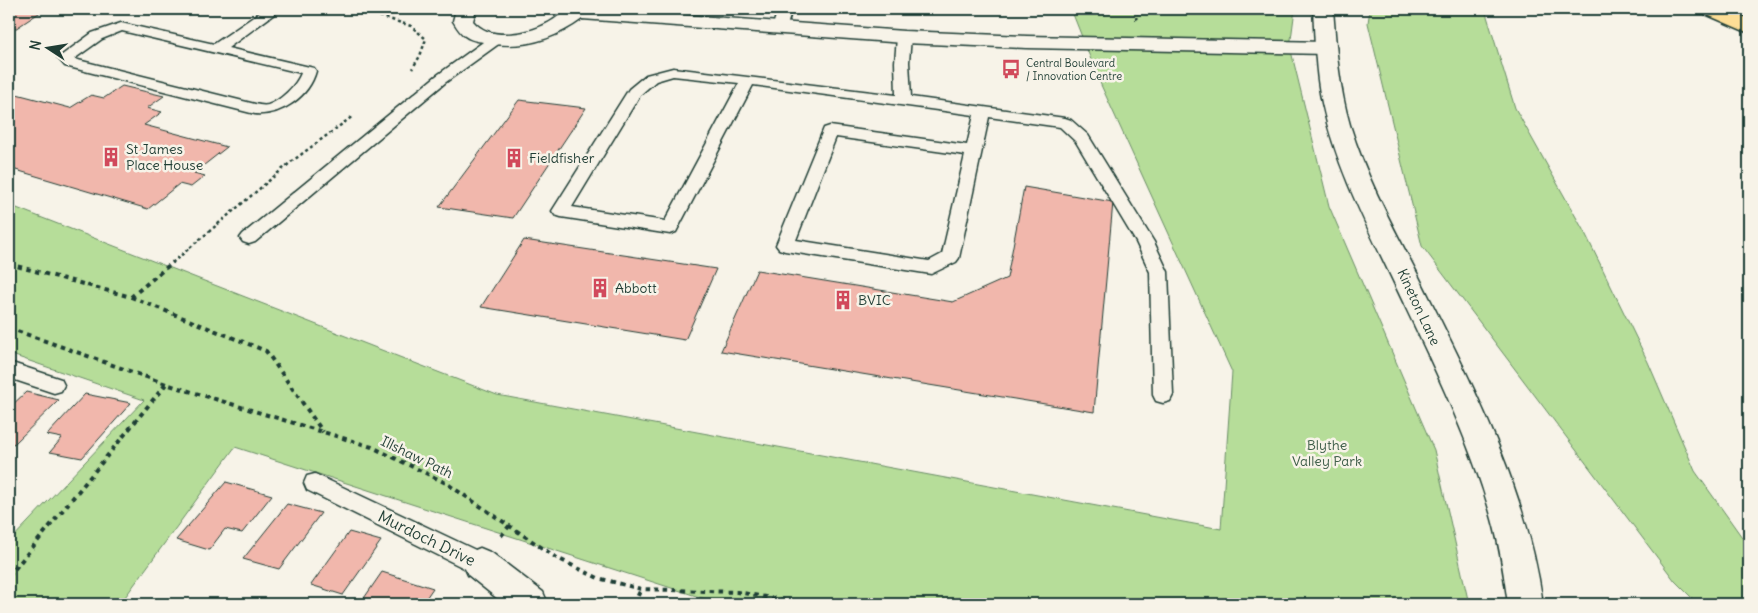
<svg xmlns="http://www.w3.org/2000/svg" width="1758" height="613" viewBox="0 0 1758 613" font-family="Delius,sans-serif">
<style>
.green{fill:#b6dd99;stroke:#6a8d66}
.building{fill:#f1b7ac;stroke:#1f3d34}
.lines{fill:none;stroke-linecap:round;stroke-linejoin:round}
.lane-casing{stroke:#1f3d34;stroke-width:3}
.street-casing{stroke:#1f3d34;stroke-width:3}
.secondary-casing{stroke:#1f3d34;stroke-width:3}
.highway-casing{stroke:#1f3d34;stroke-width:3}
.path-far1{stroke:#1f3d34;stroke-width:2.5;stroke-dasharray:3 3;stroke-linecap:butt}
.path{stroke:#1f3d34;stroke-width:4;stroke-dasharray:4.5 4.5;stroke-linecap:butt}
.lane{fill:#f7f3e8;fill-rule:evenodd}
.street{fill:#f7f3e8;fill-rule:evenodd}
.secondary{fill:#f7f3e8;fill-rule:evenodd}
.highway{fill:#fdde96;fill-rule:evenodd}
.labels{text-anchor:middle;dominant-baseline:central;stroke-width:5;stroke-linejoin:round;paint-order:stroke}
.far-poi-label{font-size:11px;fill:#1f3d34;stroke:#f7f3e8;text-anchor:start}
.poi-label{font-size:14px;fill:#1f3d34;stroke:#f7f3e8;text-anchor:start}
.street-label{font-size:14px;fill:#1f3d34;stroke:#f7f3e8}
.park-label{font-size:14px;fill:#3d5d48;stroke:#f7f3e8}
.near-street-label{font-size:16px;fill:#1f3d34;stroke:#f7f3e8}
</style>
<rect width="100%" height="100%" fill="#f7f3e8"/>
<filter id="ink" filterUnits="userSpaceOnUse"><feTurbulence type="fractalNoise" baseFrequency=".02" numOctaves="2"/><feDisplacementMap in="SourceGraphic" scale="10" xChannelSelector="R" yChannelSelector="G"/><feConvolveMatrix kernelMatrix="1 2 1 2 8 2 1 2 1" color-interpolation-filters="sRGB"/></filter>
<g filter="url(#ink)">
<!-- green -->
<g class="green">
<polygon points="1071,9 1295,9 1290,47 1329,206 1434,450 1469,604 721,604 235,447 120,604 9,604 9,542 144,400 9,354 9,205 497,395 1221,529 1232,372 1101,85"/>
<polygon points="1370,9 1489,9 1486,13 1515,108 1586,235 1648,362 1695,471 1749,547 1749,594 1743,604 1698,604 1675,581 1422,246 1368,23"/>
</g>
<!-- building -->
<g class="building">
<polygon points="9,9 45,9 9,33"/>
<polygon points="122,86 164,96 147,108 162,112 144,125 227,147 194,173 205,176 191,187 179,184 148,209 9,168 9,92 70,108 91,95 104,98"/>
<polygon points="519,100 586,108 513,218 439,207"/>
<polygon points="1024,187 1113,202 1094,412 721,351 757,270 953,302 1007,278"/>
<polygon points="524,240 716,269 685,340 481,307"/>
<polygon points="26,392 59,400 14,444 9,442 9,408"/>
<polygon points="85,394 131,403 82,458 50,452 62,438 47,435"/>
<polygon points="226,482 272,495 242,533 225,529 209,550 176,540"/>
<polygon points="287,504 321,513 279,569 243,559"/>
<polygon points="349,532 381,541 343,595 311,585"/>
<polygon points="382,572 433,588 422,604 360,604"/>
</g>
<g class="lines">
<defs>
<g id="lane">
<path d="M 265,9 L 281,9 L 228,48 L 314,68 L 316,71 C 309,97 281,116 255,114 L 65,66 L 58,58 L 92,33 L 121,23 L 214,44 ZM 122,31 L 301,73 C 296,86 280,101 268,105 C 264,106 259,105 255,104 L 74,59 L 102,39 Z"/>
<polygon points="778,9 792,9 786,29 779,33 772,29"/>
<path d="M 904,33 L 911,37 L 909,62 L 911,97 L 1065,118 L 1071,120 L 1088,135 L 1154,242 L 1168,272 L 1173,395 L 1170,401 L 1163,403 L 1156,401 L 1153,395 L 1150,272 L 1136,242 L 1076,142 L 1060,127 L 989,117 L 959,258 L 956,262 L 931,274 L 785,251 L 779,249 L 776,245 L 824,128 L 830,126 L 967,145 L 974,115 L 753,85 L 676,232 L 670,234 L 561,217 L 555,215 L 552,211 L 629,89 L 646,75 L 673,68 L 896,95 L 895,62 L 897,37 ZM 673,76 L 739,83 L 665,221 L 572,207 L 640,95 L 656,81 ZM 836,137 L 965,155 L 942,254 L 929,261 L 796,240 Z"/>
<polygon points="495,36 500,37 502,40 500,43 446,82 255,242 249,244 243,242 240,238 243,234 436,76 490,37"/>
<polygon points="9,362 61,379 64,385 61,391 54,393 9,378"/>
<polygon points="315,474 488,556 492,564 488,572 480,575 472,572 307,490 304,483 307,476"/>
</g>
<g id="street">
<path d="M 456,9 L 476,9 L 473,21 C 490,42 528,34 548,23 C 556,19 564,11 571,9 C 580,6 593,9 602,9 L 904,31 L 1027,36 L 1326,42 L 1333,44 L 1336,48 L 1333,52 L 1326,54 L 1027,48 L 904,43 L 582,19 C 552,41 520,50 483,42 C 477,41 470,40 465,36 C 460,33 456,26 453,21 Z"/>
<polygon points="480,548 492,553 543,592 548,604 504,604 468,575 463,564 468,553"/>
</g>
<path id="secondary" d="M 1313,9 L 1333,9 C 1336,48 1339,87 1350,125 C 1366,177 1392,225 1417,273 C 1469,378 1527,486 1543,604 L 1508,604 C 1504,575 1500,547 1492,519 C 1469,437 1431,361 1395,285 C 1367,226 1336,167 1322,103 C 1315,72 1315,40 1313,9 Z"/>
<polygon id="highway" points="1700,9 1726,9 1749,19 1749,33 1703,13"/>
</defs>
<!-- lane casing -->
<use href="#lane" class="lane-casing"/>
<!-- street casing -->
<use href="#street" class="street-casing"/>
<!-- secondary casing -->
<use href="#secondary" class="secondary-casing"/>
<!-- highway casing -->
<use href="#highway" class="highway-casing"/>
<!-- path-far1 -->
<g class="path-far1">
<polyline points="357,9 411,26 426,39 420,56 412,69"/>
<polyline points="1136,20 1138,9"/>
<polyline points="172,263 291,162 353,116"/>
</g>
<!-- path -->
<g class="path">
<polyline points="9,264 131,297 173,262"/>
<polyline points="131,297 266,351 323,432"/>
<polyline points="9,328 166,384 372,447 446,483 557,558 598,578 641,589 737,592 805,604"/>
<polyline points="501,536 510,525"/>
<polyline points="9,576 166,384"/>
<polyline points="634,604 641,589"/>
</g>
<!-- lane -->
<use href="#lane" class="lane"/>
<!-- street -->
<use href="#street" class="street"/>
<!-- secondary -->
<use href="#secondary" class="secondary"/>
<!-- highway -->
<use href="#highway" class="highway"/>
</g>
</g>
<!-- icons -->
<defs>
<symbol id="bus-bare" viewBox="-9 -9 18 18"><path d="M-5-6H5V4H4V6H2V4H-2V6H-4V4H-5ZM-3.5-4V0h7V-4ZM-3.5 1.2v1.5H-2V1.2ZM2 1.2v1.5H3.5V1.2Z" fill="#d1495b" stroke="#f7f3e8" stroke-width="2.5" paint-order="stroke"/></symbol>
<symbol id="building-bare" viewBox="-9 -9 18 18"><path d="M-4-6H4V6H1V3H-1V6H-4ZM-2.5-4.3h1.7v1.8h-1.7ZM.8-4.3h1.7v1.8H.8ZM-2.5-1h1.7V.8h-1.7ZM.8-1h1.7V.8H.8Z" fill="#d1495b" stroke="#f7f3e8" stroke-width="2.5" paint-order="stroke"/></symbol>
</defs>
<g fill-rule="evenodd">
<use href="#bus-bare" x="997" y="55" width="28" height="28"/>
<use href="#building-bare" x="97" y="143" width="28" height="28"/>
<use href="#building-bare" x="500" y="144" width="28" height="28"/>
<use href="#building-bare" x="586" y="274" width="28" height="28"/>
<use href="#building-bare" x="829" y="286" width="28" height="28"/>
</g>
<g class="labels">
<!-- far-poi labels -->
<g class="far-poi-label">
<text x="1026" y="63">Central Boulevard<tspan x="1026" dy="13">/ Innovation Centre</tspan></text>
</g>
<!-- poi labels -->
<g class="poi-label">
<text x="126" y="149">St James<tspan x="126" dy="16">Place House</tspan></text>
<text x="529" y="158">Fieldfisher</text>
<text x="615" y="288">Abbott</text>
<text x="858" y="300">BVIC</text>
</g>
<!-- street labels -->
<g class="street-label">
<text transform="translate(1419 307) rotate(65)">Kineton Lane</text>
<text transform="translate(417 457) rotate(26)">Illshaw Path</text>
</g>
<!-- park labels -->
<g class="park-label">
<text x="1327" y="445">Blythe<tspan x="1327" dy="16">Valley Park</tspan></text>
</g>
<!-- near-street labels -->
<g class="near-street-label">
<text transform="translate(427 538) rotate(26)">Murdoch Drive</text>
</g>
</g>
<!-- margin -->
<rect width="1758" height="613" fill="none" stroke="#f7f3e8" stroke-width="30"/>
<rect x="15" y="15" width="1728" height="583" fill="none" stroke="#1f3d34" stroke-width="2" filter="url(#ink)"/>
<!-- north arrow -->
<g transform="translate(48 48) rotate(282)" stroke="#f7f3e8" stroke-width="4" paint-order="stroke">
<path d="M0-4L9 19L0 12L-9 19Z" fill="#1f3d34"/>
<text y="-8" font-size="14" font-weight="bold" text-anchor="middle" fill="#1f3d34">N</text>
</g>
</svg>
